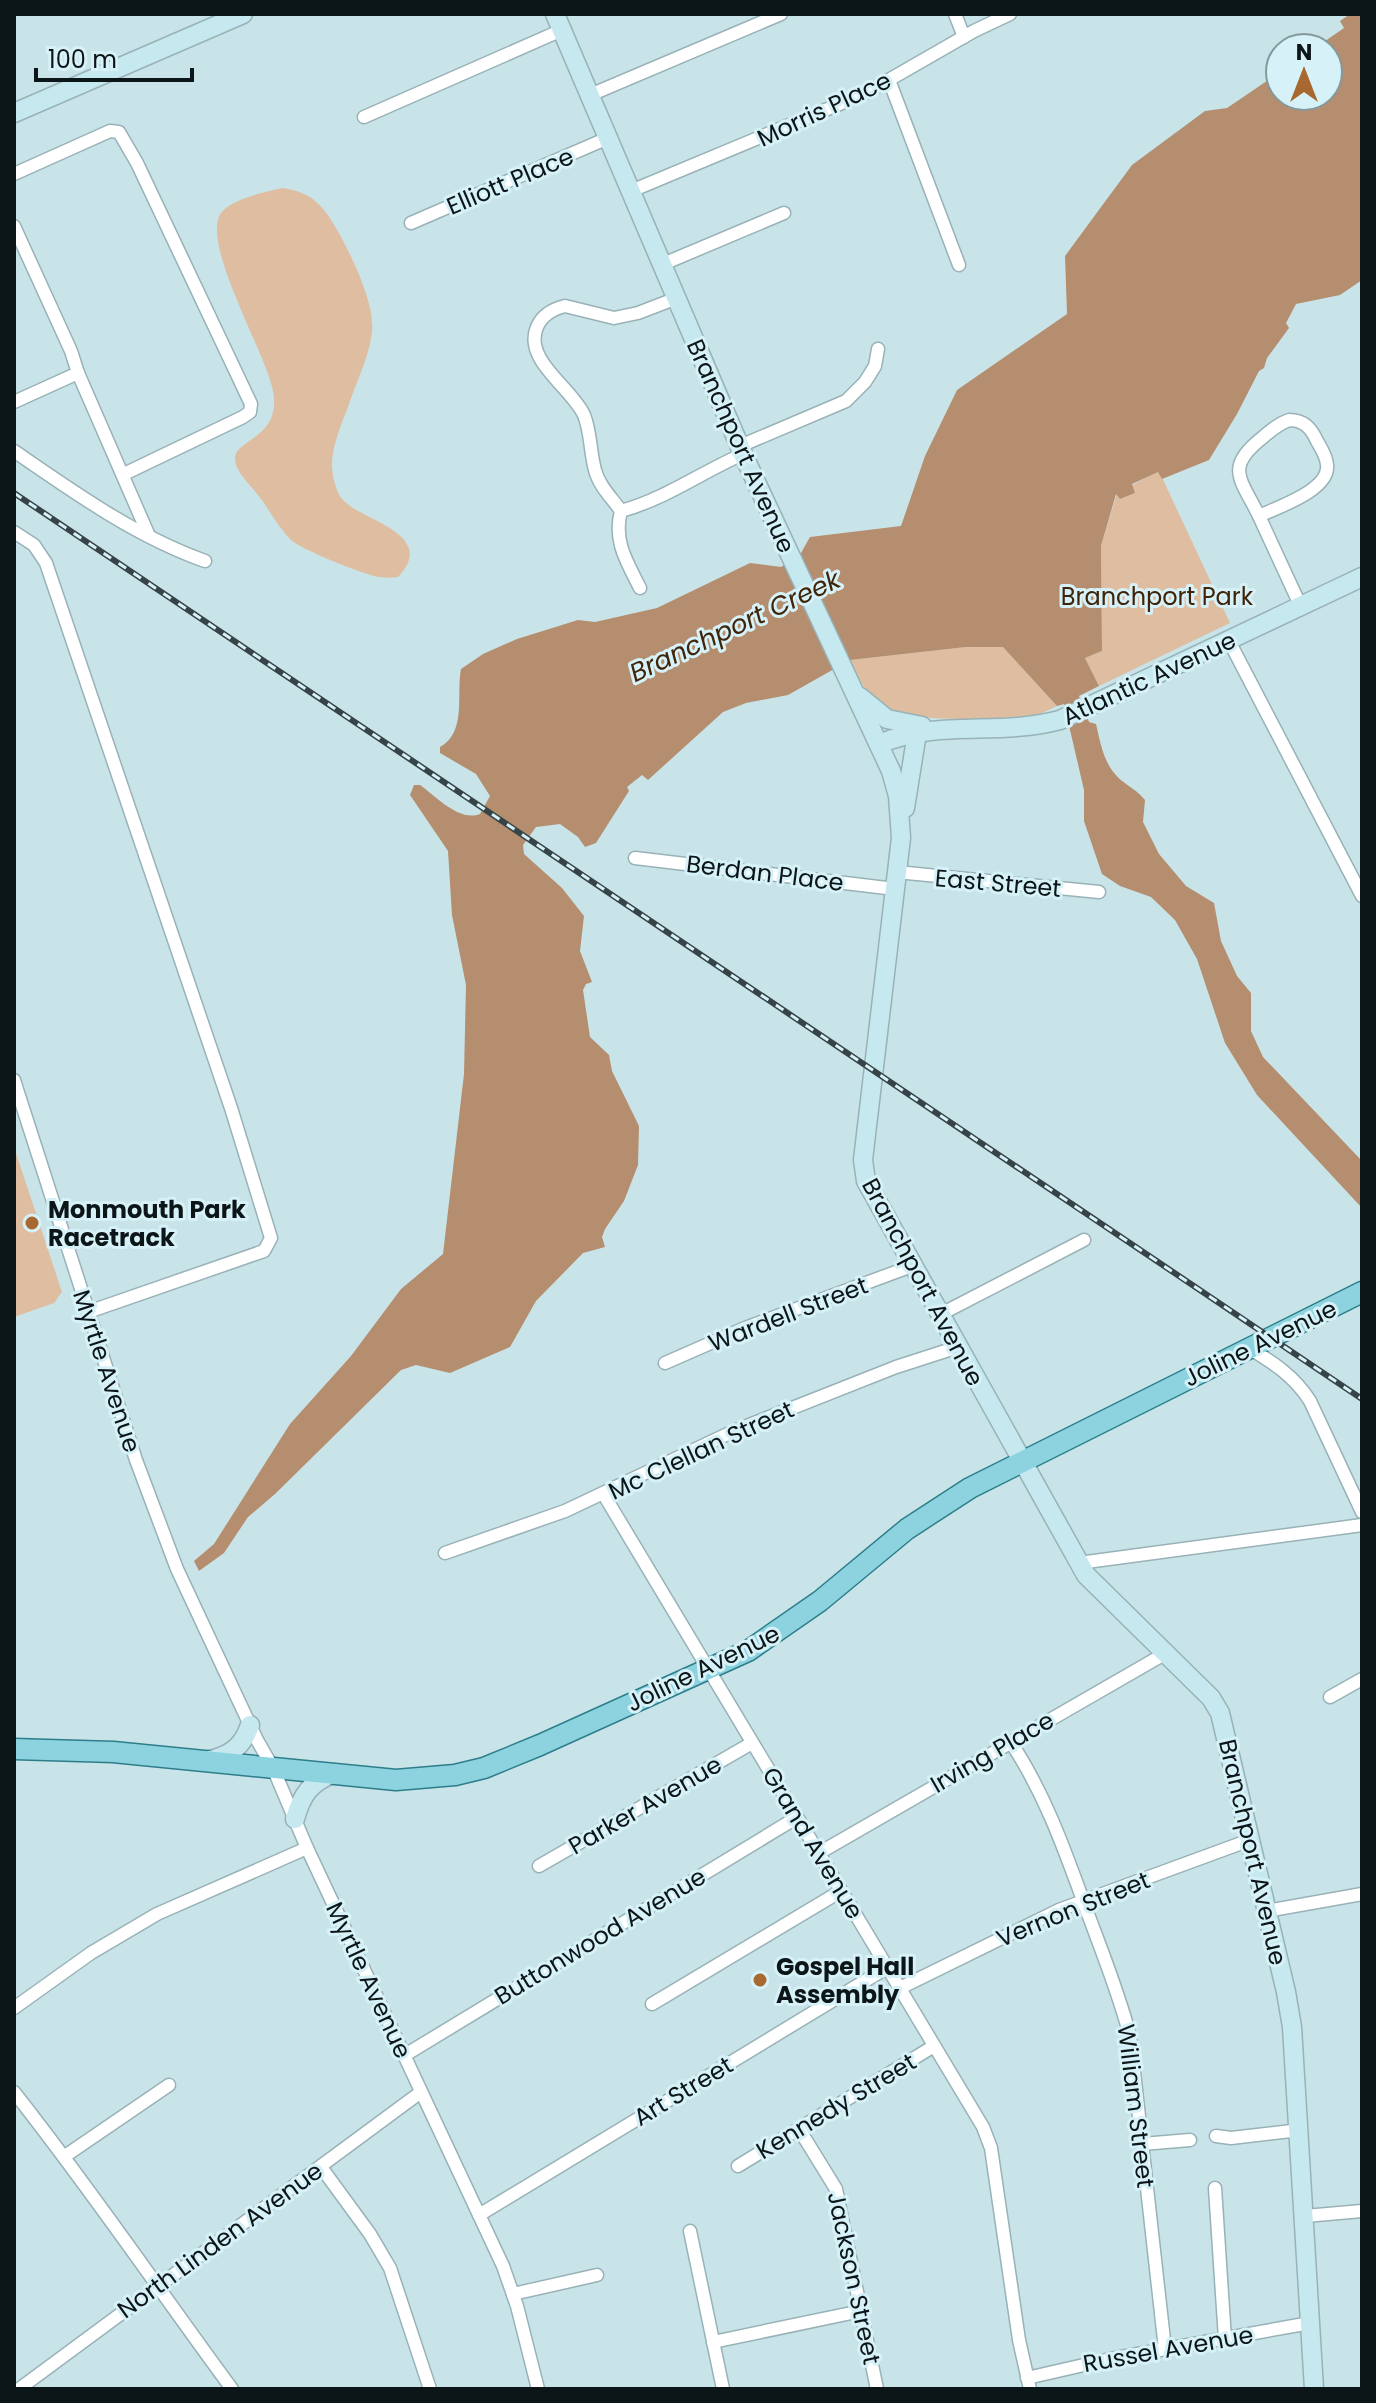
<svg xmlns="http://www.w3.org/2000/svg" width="1376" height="2403" viewBox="0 0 1376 2403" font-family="Poppins,sans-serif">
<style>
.green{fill:#dfbda1}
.water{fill:#b48e6e}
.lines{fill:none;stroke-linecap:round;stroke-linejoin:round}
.street-casing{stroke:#98b2b7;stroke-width:15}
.secondary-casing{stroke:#98b2b7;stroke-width:21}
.primary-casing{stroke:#2d7d8b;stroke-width:23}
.street{stroke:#fff;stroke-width:12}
.secondary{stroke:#c5e9ef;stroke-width:18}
.primary{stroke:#8cd3df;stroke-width:20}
.rail-casing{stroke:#374447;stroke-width:6}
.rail{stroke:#d6f1f7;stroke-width:3;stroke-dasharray:9;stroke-linecap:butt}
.poi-dot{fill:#a7692f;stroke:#d6f1f7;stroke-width:3}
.labels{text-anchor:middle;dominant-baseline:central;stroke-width:6;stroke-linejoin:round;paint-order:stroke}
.street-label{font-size:24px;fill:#0c1517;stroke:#d6f1f7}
.park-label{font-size:24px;fill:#3f2309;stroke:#d6f1f7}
.poi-label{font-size:24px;font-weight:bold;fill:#0c1517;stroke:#d6f1f7;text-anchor:start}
.water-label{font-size:26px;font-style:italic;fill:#40250b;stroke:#d6f1f7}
</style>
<rect width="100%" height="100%" fill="#c9e4e9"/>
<!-- green -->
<g class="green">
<path d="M 282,188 C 314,192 325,208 340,235 C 353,259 375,304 372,332 C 369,358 356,382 348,407 C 341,425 332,446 332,465 C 332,475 336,493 343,500 C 362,521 439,534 398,577 C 392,578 385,578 379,577 C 365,575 299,549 290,539 C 278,527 269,509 258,495 C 250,485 236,472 235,460 C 232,439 282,440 273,391 C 266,353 200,243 221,213 C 232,199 265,192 282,188 Z"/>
<polygon points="1159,471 1230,623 1099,686 1085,658 1102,651 1101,546 1117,493 1120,499 1135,493 1132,485"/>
<path d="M 966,647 L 1003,647 L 1057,706 C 1050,709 1042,714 1034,715 C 1008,721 915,721 891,712 C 870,703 859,679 850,660 Z"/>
<polygon points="14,1147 62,1292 54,1303 14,1317"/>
</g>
<!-- water -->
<path class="water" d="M 1350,14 L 1362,14 L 1362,280 L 1340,295 L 1296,304 L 1286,323 L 1289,328 L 1267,358 L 1264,368 L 1259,371 L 1237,414 L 1209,460 L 1162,479 L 1158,472 L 1132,484 L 1135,493 L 1120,499 L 1116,494 L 1101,546 L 1102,651 L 1085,658 L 1099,686 L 1079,696 L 1089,722 L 1096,724 C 1100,741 1103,760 1115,774 C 1123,784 1134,787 1145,800 L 1143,822 L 1159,854 L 1186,886 L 1214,903 L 1221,941 L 1237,976 L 1251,993 L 1251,1031 L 1263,1057 L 1362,1161 L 1362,1208 L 1257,1095 L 1225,1043 L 1197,959 L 1175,920 L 1151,897 L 1120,886 L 1102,874 L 1084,821 L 1084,790 L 1064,704 L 1057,706 L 1003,647 L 966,647 L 850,660 L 788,695 L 746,703 L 723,712 L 648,780 L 642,775 L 627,787 L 629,791 L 596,843 L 585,847 L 578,837 L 560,824 L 536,827 L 523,845 L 524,854 L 562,888 L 584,916 L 580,951 L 592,982 L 586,984 L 583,990 L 590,1037 L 609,1055 L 612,1071 L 639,1126 L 638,1165 L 624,1201 L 605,1229 L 602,1237 L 605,1247 L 583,1253 L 536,1301 L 510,1347 L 450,1373 L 416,1365 L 401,1370 L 275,1494 L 248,1517 L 224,1553 L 199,1571 L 194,1561 L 214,1544 L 290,1424 L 351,1356 L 401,1289 L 443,1254 L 464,1074 L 466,985 L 452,915 L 448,851 L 410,795 L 414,785 L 420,785 C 437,797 459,822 480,814 L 490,796 L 476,774 L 440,753 L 440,747 C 467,732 456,695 461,669 L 483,654 L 517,639 L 578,620 L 595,622 L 657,608 L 750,563 L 781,567 L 801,553 L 810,537 L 901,526 L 925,456 L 957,390 L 1067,314 L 1065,256 L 1132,165 L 1205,111 L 1227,108 L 1280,72 L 1280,96 L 1328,96 L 1328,48 L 1315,48 L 1344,28 L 1340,21 Z"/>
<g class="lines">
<defs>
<g id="street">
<polyline points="955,14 964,37"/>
<polyline points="889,80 959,265"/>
<polyline points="590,95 781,14"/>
<polyline points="364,117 562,30"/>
<polyline points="14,174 110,131 119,132 137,163 251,404 250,412 243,417 124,474"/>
<polyline points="631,191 866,93 974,31 1010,14"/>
<polyline points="411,223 608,138"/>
<polyline points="14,226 71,351 78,373 149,536"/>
<polyline points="663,264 784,213"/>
<polyline points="14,402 78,373"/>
<path d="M 1289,420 C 1304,420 1311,428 1317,441 C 1321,448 1327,457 1327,465 C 1330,490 1278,507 1259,516 C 1241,479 1224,468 1262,438 C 1270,431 1278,424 1289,420 Z"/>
<polyline points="740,446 846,401 865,382 875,366 878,349"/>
<path d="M 14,451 C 75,493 135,536 205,561"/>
<path d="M 621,511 C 612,498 599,486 595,470 C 590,452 591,432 584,415 C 571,387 523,360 537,327 C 542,315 553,309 565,306 L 614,318 L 638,313 L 677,298"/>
<polyline points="1259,516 1301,607"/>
<polyline points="14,532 34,545 46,563 231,1108 271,1238 264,1251 88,1312"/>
<path d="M 640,588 C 627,562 613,541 621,511 C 665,499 702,472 743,454"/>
<polyline points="1229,641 1362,896"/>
<polyline points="635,858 895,889"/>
<polyline points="897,872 1099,892"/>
<polyline points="14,1080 136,1460 177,1569 257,1740 273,1768 307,1848 503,2266 517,2306 538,2389"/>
<polyline points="941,1314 1084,1240"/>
<path d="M 1249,1348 C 1274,1363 1295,1377 1310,1401 L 1362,1512"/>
<polyline points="665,1363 745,1328 912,1266"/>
<polyline points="604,1495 983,2127 991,2148 1019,2340 1030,2389"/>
<polyline points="445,1553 565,1511 734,1431 896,1367 958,1347"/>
<polyline points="1079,1563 1362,1525"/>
<polyline points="1330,1697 1362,1679"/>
<path d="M 1010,1741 C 1046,1795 1066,1854 1088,1914 C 1103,1954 1119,1994 1130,2036 L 1165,2349"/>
<polyline points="819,1853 1166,1653"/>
<polyline points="539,1866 752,1743"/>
<polyline points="1267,1911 1362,1894"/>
<polyline points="900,1988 1059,1910 1250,1840"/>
<polyline points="652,2004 841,1891"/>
<polyline points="14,2008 91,1953 157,1914 307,1848"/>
<polyline points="405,2055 796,1818"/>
<path d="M 14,2092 C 90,2188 159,2290 232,2389"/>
<polyline points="799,2129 836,2189 877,2389"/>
<polyline points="1216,2136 1231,2138 1300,2130"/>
<polyline points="1142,2144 1190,2140"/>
<polyline points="65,2156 169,2085"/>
<polyline points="738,2166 934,2046"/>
<polyline points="321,2167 370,2234 390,2268 430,2389"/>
<polyline points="1215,2188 1225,2339"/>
<polyline points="479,2215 888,1967"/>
<polyline points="1305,2216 1362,2211"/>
<polyline points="690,2231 723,2389"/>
<polyline points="513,2294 597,2275"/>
<polyline points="713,2342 861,2311"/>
<polyline points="1027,2378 1110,2359 1310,2323"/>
<polyline points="19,2389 421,2092"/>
</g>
<g id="secondary">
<polyline points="555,14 743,454 891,771 898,796 901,838 863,1160 866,1181 1086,1575 1211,1698 1220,1713 1286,1992 1292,2027 1314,2389"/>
<polyline points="14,113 243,14"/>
<polyline points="860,697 887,719 922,726"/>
<path d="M 879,744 C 943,718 995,737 1060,720 L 1362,577"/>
<polyline points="905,808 916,739 920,730"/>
<path d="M 210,1760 C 231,1755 243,1746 250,1725"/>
<path d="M 295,1819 C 302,1794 310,1783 334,1773"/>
</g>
<polyline id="primary" points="14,1749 113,1752 396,1780 455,1775 484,1768 540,1745 748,1651 820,1601 907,1529 970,1488 1362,1292"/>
</defs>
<!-- street casing -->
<use href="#street" class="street-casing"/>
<!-- secondary casing -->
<use href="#secondary" class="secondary-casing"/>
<!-- primary casing -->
<use href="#primary" class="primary-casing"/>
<!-- street -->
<use href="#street" class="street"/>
<!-- secondary -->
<use href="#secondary" class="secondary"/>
<!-- primary -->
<use href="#primary" class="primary"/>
<defs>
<polyline id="rail" points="14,493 1362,1399"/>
</defs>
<!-- rail casing -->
<use href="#rail" class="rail-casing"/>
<!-- rail -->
<use href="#rail" class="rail"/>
</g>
<!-- markers -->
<g class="poi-dot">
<circle cx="32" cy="1223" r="8"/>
<circle cx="760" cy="1980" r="8"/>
</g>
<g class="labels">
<!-- street labels -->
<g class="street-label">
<text transform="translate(824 109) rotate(-25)">Morris Place</text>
<text transform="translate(510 181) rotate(-23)">Elliott Place</text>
<text transform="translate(741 446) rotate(66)">Branchport Avenue</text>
<text transform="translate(1149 678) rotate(-25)">Atlantic Avenue</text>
<text transform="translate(765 873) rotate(7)">Berdan Place</text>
<text transform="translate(998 883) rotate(5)">East Street</text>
<text transform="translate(923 1282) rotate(62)">Branchport Avenue</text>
<text transform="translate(788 1314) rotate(-21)">Wardell Street</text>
<text transform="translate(1260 1343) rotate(-26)">Joline Avenue</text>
<text transform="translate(107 1371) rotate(72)">Myrtle Avenue</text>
<text transform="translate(701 1450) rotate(-25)">Mc Clellan Street</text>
<text transform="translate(703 1668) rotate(-26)">Joline Avenue</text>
<text transform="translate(992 1752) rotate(-30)">Irving Place</text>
<text transform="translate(645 1805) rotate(-30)">Parker Avenue</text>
<text transform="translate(813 1843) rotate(59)">Grand Avenue</text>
<text transform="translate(1253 1852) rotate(77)">Branchport Avenue</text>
<text transform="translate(1073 1909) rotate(-22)">Vernon Street</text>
<text transform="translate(600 1936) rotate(-31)">Buttonwood Avenue</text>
<text transform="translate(369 1980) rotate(65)">Myrtle Avenue</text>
<text transform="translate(683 2091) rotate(-31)">Art Street</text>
<text transform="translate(836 2106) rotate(-31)">Kennedy Street</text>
<text transform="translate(1136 2106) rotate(83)">William Street</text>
<text transform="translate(220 2240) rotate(-36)">North Linden Avenue</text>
<text transform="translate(854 2278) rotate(78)">Jackson Street</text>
<text transform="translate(1168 2349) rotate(-10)">Russel Avenue</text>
</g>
<!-- park labels -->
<g class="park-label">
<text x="1157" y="596">Branchport Park</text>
</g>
<!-- poi labels -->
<g class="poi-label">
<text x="48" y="1209">Monmouth Park<tspan x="48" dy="28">Racetrack</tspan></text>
<text x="776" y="1966">Gospel Hall<tspan x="776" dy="28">Assembly</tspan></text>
</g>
<!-- water labels -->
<g class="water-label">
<text transform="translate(735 626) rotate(-25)">Branchport Creek</text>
</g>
</g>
<!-- border -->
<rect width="1376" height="2403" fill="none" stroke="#0c1517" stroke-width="32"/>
<!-- north arrow -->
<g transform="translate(1304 72)"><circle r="38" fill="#d6f1f7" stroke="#85999d" stroke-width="2"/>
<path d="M0-6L14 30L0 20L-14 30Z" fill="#a7692f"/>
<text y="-12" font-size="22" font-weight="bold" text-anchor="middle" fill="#0c1517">N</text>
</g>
<!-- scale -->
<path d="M36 68v12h156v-12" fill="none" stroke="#0c1517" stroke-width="4"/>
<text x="48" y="68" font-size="24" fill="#0c1517" stroke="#d6f1f7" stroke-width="6" paint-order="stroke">100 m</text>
</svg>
